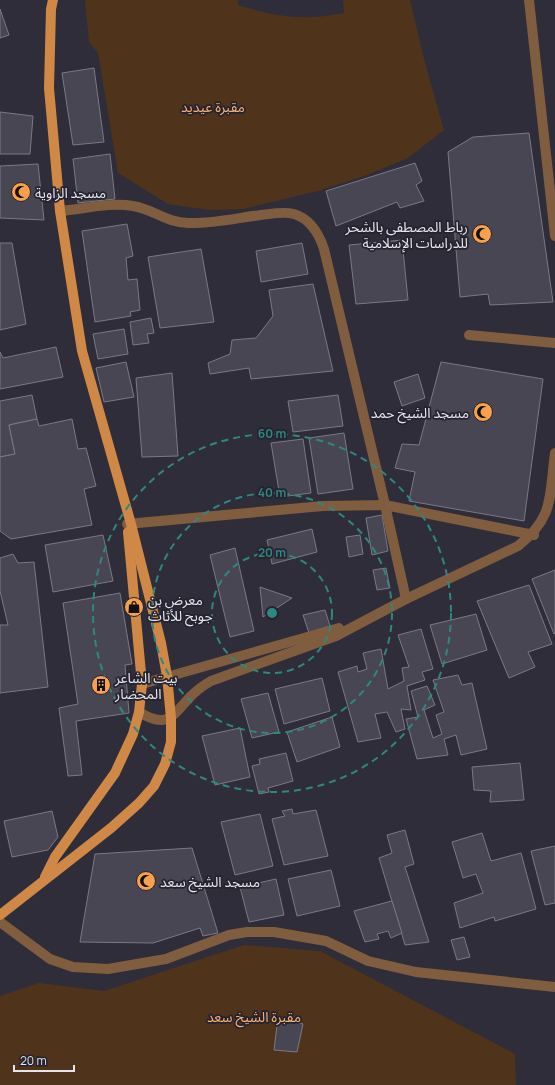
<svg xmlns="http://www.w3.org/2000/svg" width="555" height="1085" viewBox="0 0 555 1085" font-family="Manrope,'Noto Sans Arabic',sans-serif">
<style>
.green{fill:#4f341b}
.building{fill:#494654;stroke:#7b7887}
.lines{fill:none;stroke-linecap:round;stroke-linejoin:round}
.minor{stroke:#7f5d3e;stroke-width:10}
.major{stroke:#cf8845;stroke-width:10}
.ring{fill:none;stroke:#2f8781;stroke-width:2;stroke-dasharray:7 5}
.labels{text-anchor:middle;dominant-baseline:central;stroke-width:3.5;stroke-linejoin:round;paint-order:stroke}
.park-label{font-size:14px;fill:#f6b175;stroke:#25232f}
.poi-label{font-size:14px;fill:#e6e5ed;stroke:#25232f;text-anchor:start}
.centre{fill:#2f8781;stroke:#25232f;stroke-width:2}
.ring-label{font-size:12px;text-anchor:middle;font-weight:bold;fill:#2f8781;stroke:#25232f;stroke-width:3.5;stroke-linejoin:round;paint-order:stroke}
</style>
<rect width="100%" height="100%" fill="#2f2d39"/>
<!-- green -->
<g class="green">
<path d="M 85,0 L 238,0 L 238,5 C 276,17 304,21 344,13 L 343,0 L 410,0 L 425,63 L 444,130 L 408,158 L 367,175 L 318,191 L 243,209 L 209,210 L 168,204 L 118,173 L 98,53 L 89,42 Z"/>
<polygon points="244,945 320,951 515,1054 516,1085 0,1085 0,996 39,983 104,991"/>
</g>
<!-- building -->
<g class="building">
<polygon points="0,9 9,35 0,38"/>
<polygon points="94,68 104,142 73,145 62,73"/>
<polygon points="0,112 33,116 30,154 0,154"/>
<polygon points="529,133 553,302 490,305 488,294 460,297 448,152 473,137"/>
<polygon points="110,154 115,199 78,203 73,159"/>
<polygon points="415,163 422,181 416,185 424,201 400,208 397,202 336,226 326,191"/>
<polygon points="38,164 44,220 0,218 0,166"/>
<polygon points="127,224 133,256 126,258 128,280 137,279 140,310 130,312 131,316 95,322 82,231"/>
<polygon points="402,240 408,300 356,304 349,245"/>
<polygon points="0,243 12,243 26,324 0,330"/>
<polygon points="302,243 308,274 261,282 256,251"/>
<polygon points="201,249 214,322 160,328 148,257"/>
<polygon points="313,284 333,371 251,379 249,368 210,374 208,363 230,354 232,340 256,338 273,316 269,290"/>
<polygon points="151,318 154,333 147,334 149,343 133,345 130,322"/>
<polygon points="124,329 128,354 98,359 93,334"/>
<polygon points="56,347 63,377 0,389 0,352 3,358"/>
<polygon points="126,362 134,397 104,402 96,368"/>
<polygon points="441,362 543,379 524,521 409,501 415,472 395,468 402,444 419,445"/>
<polygon points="172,373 178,456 142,457 136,378"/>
<polygon points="418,374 425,398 402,406 394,382"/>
<polygon points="32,395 37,419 9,425 15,454 0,457 0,401"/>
<polygon points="338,395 343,426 293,432 288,401"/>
<polygon points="37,419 39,426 72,419 78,449 86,448 96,486 84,489 92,525 11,539 0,531 0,457 15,454 9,425"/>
<polygon points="344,433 353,489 318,494 309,438"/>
<polygon points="303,439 311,493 280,497 271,443"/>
<polygon points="382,515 388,551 372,555 366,518"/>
<polygon points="312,529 317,552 272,564 267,540"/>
<polygon points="103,535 113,581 53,592 45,545"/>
<polygon points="360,535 363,554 349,557 346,537"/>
<polygon points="235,548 254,631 230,637 210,555"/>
<polygon points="13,554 18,563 34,562 48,687 0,693 0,625 8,625 0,591 0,558"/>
<polygon points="386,568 390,588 377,590 373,570"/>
<polygon points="555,570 555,633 554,634 532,579"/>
<polygon points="529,585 552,644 528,652 535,667 509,678 477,601"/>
<polygon points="260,587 292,598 263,617"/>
<polygon points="120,593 132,664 125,665 129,713 76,721 82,775 68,776 59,708 78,704 63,603"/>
<polygon points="325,610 330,626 309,633 303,615"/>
<polygon points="476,614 487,650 442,664 430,625"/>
<polygon points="421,629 433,669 422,672 425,680 407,686 411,710 401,709 405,729 396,732 387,712 375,714 381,738 358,742 338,672 357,666 358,672 367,669 363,653 381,649 388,689 404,681 402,668 409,667 398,635"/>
<polygon points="458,675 462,685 472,683 487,749 461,755 456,735 444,739 448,755 417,759 406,719 418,717 411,691 427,686 435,705 424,710 433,738 442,734 436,715 444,712 433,680"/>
<polygon points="322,678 330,711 284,724 275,689"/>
<polygon points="268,693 279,732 252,738 241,699"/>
<polygon points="332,717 340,747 297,762 287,732"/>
<polygon points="240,728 250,777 215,785 202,736"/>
<polygon points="286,753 293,781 268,788 269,792 259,794 252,766 260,764 259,759"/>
<polygon points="520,763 524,800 490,802 491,791 474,790 472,767"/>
<polygon points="292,809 293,814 316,810 328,856 284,865 272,819 285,816 282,811"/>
<polygon points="52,811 58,837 48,850 12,857 4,821"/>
<polygon points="260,814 273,866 235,875 221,822"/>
<polygon points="405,830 414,864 405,867 429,942 405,945 379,858 392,853 387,835"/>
<polygon points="482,833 491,861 521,853 536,909 495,921 494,917 460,928 454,903 483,893 476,874 463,878 452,842"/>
<polygon points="555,846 555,903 545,905 531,851"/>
<polygon points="192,848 218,933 203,936 200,928 153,943 80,942 95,854"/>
<polygon points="331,870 340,906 297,916 288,879"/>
<polygon points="276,879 284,915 249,922 240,887"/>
<polygon points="392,901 402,933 391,938 388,931 377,934 379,939 365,942 354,911"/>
<polygon points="464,937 470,957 457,960 451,940"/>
<polygon points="278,1017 303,1024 297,1052 274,1050"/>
</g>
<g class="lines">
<!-- minor -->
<g class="minor">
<polyline points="529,0 555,236"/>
<path d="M 60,211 C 84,209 110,202 133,206 C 153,209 167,223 188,223 C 212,224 237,218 261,215 C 271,214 283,211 294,214 C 311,219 319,234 324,249 L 385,505 L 406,599"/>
<polyline points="469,335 555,343"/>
<polyline points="127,524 323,506 385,505 534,535"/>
<polyline points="142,684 339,628"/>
<path d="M 139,712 C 168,730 173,715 191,696 C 197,690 204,685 211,681 L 336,636 L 406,599 L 518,546 C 555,517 549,496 555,453"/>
<polyline points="0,922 50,959 73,967 108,969 166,959 229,935 247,932 274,932 326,941 368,961 416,972 555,987"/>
</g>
<!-- major -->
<g class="major">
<polyline points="45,877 55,857 115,773 133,734 139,712 142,684 128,532"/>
<polyline points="0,915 111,828 139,803 154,786 165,764 171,742 171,718 167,676 161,643 131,524 82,351 60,211 49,88 51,9 53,0"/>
</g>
</g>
<!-- distance rings -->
<g class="ring">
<circle cx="272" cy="613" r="60"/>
<circle cx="272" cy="613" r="120"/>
<circle cx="272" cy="613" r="179"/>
</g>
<!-- icons -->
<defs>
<symbol id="mosque-disc" viewBox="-11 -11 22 22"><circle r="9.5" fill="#f8a04b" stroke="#25232f"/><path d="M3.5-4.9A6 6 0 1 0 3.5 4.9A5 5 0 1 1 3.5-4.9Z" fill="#111"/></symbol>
<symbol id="shop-disc" viewBox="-11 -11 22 22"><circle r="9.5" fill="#f8a04b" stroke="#25232f"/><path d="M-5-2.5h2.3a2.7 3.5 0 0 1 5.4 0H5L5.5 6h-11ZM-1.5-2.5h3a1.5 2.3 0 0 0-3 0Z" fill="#111"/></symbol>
<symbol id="building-disc" viewBox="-11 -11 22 22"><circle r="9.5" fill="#f8a04b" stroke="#25232f"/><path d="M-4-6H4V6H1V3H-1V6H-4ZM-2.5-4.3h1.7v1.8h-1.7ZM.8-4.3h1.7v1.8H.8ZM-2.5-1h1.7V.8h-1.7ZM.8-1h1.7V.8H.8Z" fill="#111"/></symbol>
</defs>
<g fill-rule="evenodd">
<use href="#mosque-disc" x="10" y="181" width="22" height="22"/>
<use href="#mosque-disc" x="471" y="223" width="22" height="22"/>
<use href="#mosque-disc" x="472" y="401" width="22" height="22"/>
<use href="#shop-disc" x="123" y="596" width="22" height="22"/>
<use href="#building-disc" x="90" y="674" width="22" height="22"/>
<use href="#mosque-disc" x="135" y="870" width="22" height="22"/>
</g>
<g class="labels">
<!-- park labels -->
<g class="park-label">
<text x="213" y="106">مقبرة عيديد</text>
<text x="254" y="1016">مقبرة الشيخ سعد</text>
</g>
<!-- poi labels -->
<g class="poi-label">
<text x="35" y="192">مسجد الزاوية</text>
<text x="468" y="226" text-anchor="end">رباط المصطفى بالشحر<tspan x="468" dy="16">للدراسات الإسلامية</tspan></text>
<text x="469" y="412" text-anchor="end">مسجد الشيخ حمد</text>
<text x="148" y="599">معرض بن<tspan x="148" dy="16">جوبح للأثاث</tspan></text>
<text x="115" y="677">بيت الشاعر<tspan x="115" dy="16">المحضار</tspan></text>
<text x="160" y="881">مسجد الشيخ سعد</text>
</g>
</g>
<circle cx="272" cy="613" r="6" class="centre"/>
<g class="ring-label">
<text x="272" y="438">60 m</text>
<text x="272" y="497">40 m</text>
<text x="272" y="557">20 m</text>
</g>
<!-- scale -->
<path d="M14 1065v6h60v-6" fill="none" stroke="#e6e5ed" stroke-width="2"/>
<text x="20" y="1065" font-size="12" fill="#e6e5ed" stroke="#25232f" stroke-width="3" paint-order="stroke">20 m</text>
</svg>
